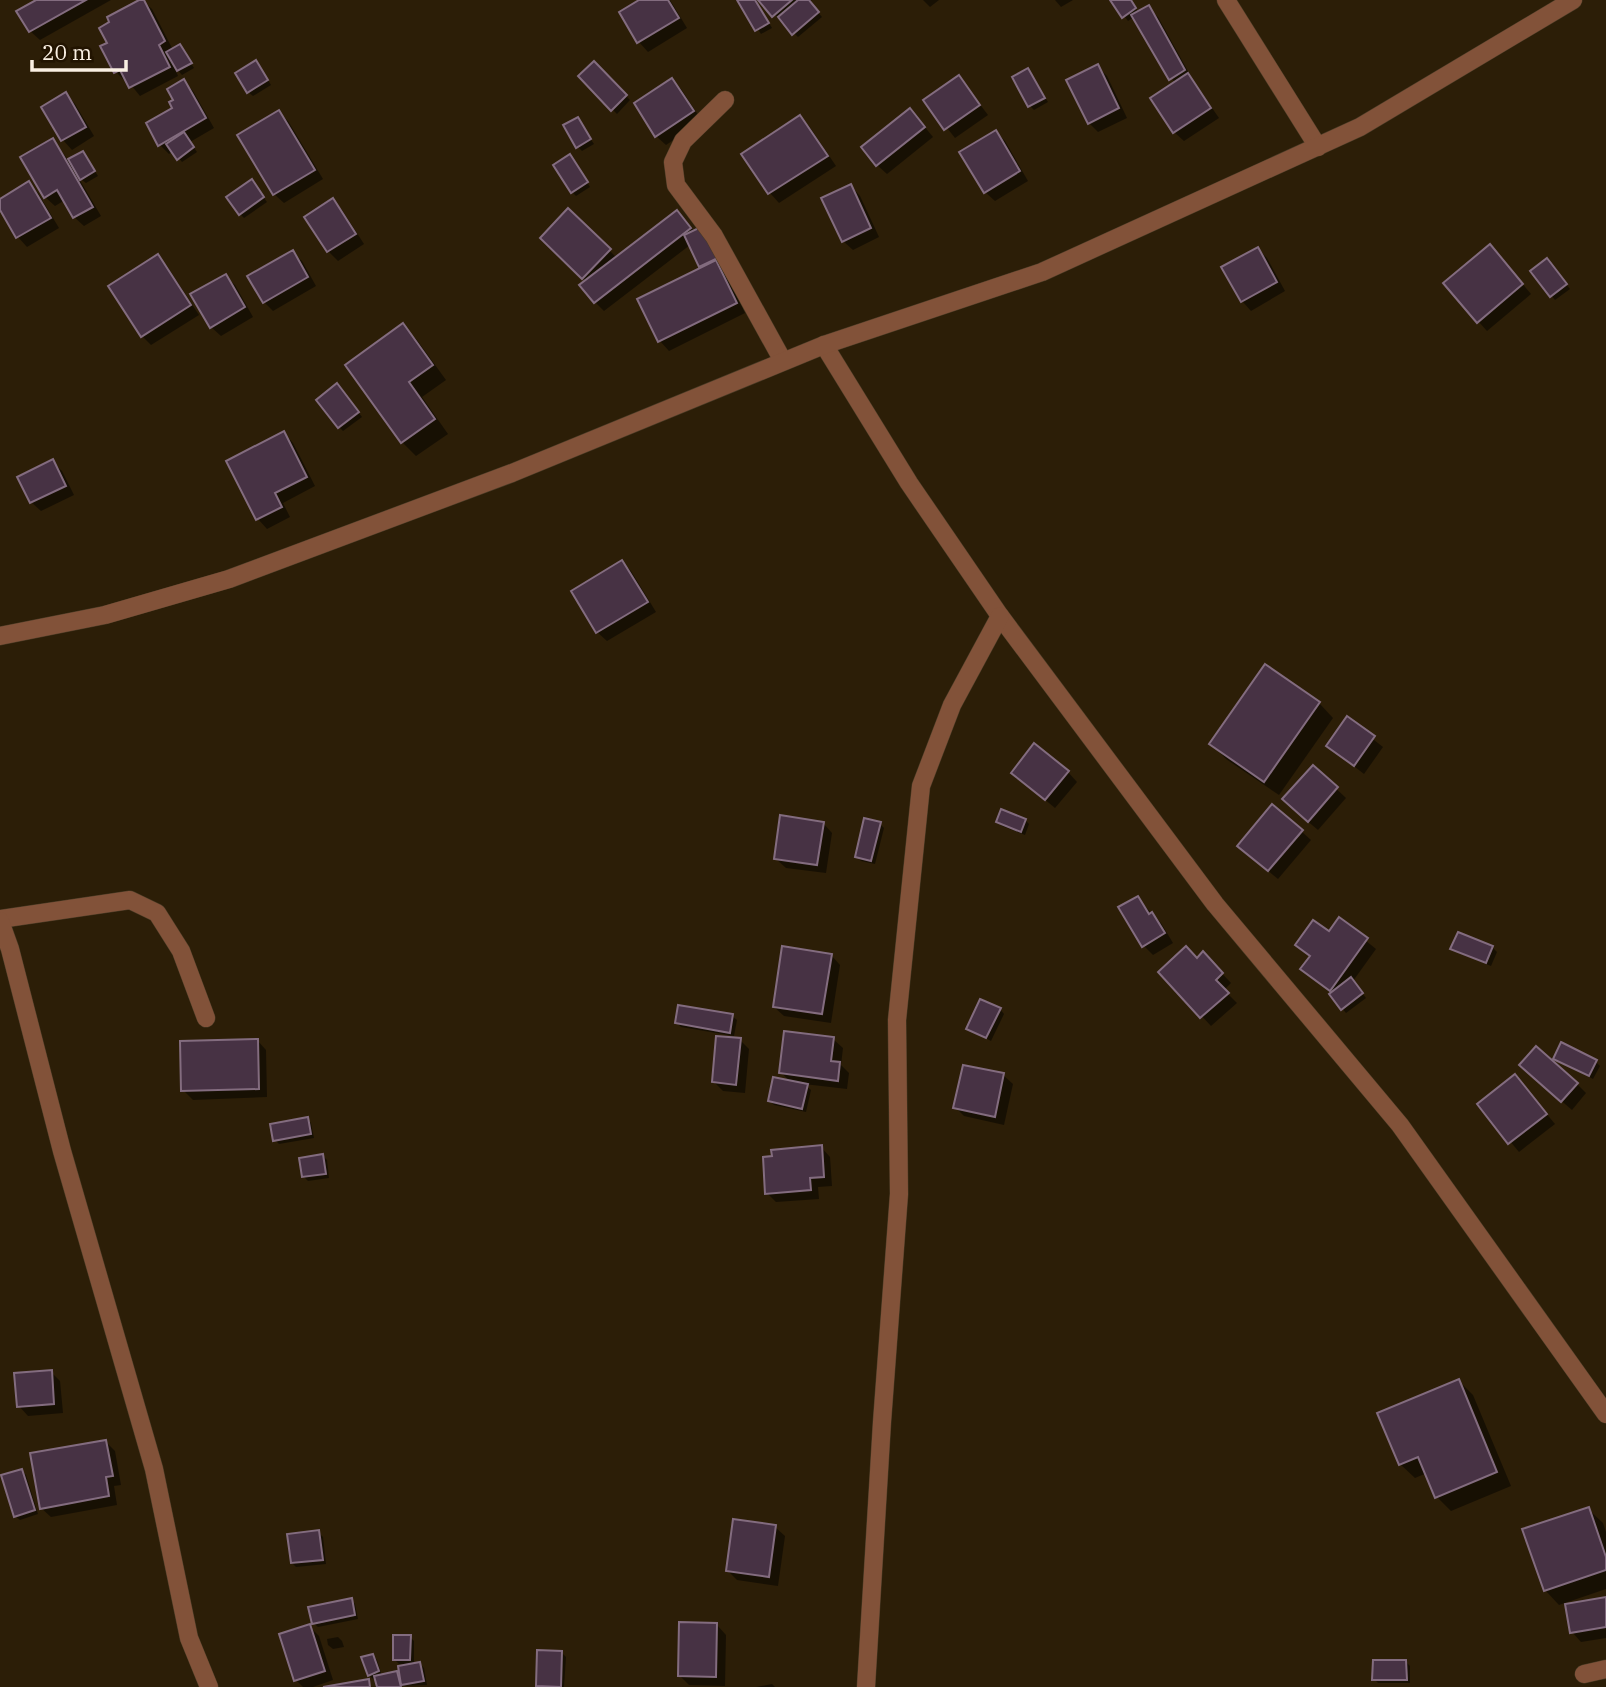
<svg xmlns="http://www.w3.org/2000/svg" width="1606" height="1687" viewBox="0 0 1606 1687" font-family="'IBM Plex Serif',serif">
<style>
.shadow{fill:#0007}
.building{fill:#473244;stroke:#836c7f;stroke-width:2}
.lines{fill:none;stroke-linecap:round;stroke-linejoin:round}
.minor-casing{stroke:#493b26;stroke-width:19}
.minor{stroke:#825239;stroke-width:18}
</style>
<rect width="100%" height="100%" fill="#2c1e07"/>
<!-- shadow -->
<g class="shadow">
<polygon points="39,0 111,0 40,40 30,31"/>
<polygon points="142,0 152,9 173,50 180,46 194,68 182,75 174,66 178,76 140,96 127,80 125,81 116,72 109,43"/>
<polygon points="643,0 670,0 687,28 648,52 639,42 621,13"/>
<polygon points="739,0 755,0 772,28 761,34"/>
<polygon points="760,0 812,0 809,2 822,17 798,37"/>
<polygon points="923,0 939,0 930,7"/>
<polygon points="1055,0 1073,0 1061,7"/>
<polygon points="1112,0 1130,0 1139,13 1148,8 1158,17 1194,82 1219,118 1184,141 1174,132 1175,83 1134,17 1128,21"/>
<polygon points="594,63 630,100 617,114 580,76"/>
<polygon points="1097,66 1107,76 1127,118 1098,132 1089,123"/>
<polygon points="260,67 271,85 253,96 248,92"/>
<polygon points="1028,70 1048,102 1034,110 1030,106"/>
<polygon points="959,77 988,115 955,138 925,100"/>
<polygon points="672,80 681,89 702,121 666,145 656,136"/>
<polygon points="184,81 193,91 214,128 190,142 197,152 182,162 173,151 169,154 160,145"/>
<polygon points="66,94 75,104 94,136 72,150 63,140 43,107"/>
<polygon points="279,112 288,121 323,179 284,203 274,194"/>
<polygon points="800,117 809,126 836,166 779,203 770,193 744,154"/>
<polygon points="577,119 594,144 582,151 578,147"/>
<polygon points="919,120 933,137 887,174 877,165"/>
<polygon points="996,132 1005,141 1028,181 995,201 985,192"/>
<polygon points="53,140 69,161 83,153 98,176 86,183 78,177 101,216 84,226 74,217 65,200 55,206 45,197"/>
<polygon points="574,161 590,187 576,196 572,192"/>
<polygon points="29,184 38,193 59,228 27,247 18,237 0,207 0,201"/>
<polygon points="255,186 267,202 244,218 240,214"/>
<polygon points="851,186 860,196 879,237 853,250 843,241"/>
<polygon points="333,201 342,210 364,244 338,261 328,251 307,217"/>
<polygon points="569,211 617,258 677,212 723,262 717,264 725,272 745,313 669,351 660,341 640,300 703,269 690,245 604,311 595,302 587,282 542,238"/>
<polygon points="1258,249 1267,258 1285,291 1251,311 1242,301"/>
<polygon points="292,252 302,261 316,286 273,311 264,302"/>
<polygon points="157,256 167,266 199,315 151,345 142,336"/>
<polygon points="1499,256 1531,294 1487,331 1478,321"/>
<polygon points="1551,265 1570,289 1555,300 1532,272"/>
<polygon points="225,276 235,285 253,317 221,336 211,327"/>
<polygon points="403,326 417,340 446,380 422,397 448,434 416,456 402,442"/>
<polygon points="341,390 362,417 343,431 339,427"/>
<polygon points="284,433 293,443 315,486 283,503 290,517 267,529 258,519 229,461"/>
<polygon points="52,462 62,471 74,495 41,511 31,502"/>
<polygon points="622,562 631,571 656,612 607,641 597,632"/>
<polygon points="1319,703 1333,718 1279,795 1226,759 1212,744"/>
<polygon points="1347,719 1383,747 1364,774 1328,746"/>
<polygon points="1313,767 1346,798 1318,830 1293,809"/>
<polygon points="1068,772 1077,782 1055,808 1013,773"/>
<polygon points="1025,820 1029,824 1025,835 1002,826 998,822"/>
<polygon points="823,823 832,833 826,873 786,868 776,859"/>
<polygon points="880,824 884,828 875,864 861,861 857,857"/>
<polygon points="1301,831 1311,840 1278,879 1249,855"/>
<polygon points="1137,898 1161,923 1173,943 1153,955 1144,946"/>
<polygon points="1339,919 1376,949 1353,981 1366,998 1346,1013 1331,995 1332,994 1303,969 1311,957 1297,945 1329,933"/>
<polygon points="1459,934 1492,947 1497,952 1491,966 1457,952 1453,948"/>
<polygon points="831,955 840,965 831,1023 784,1016 774,1007"/>
<polygon points="1197,960 1212,963 1231,983 1224,990 1237,1003 1211,1026 1161,972"/>
<polygon points="1000,1009 1004,1014 991,1041 969,1029"/>
<polygon points="732,1016 737,1020 734,1036 681,1027 677,1023"/>
<polygon points="833,1039 843,1048 841,1065 849,1073 847,1089 804,1084 811,1090 806,1112 774,1105 770,1101 791,1083 781,1072"/>
<polygon points="257,1040 266,1050 267,1097 193,1100 183,1090"/>
<polygon points="740,1040 749,1049 745,1093 723,1091 714,1082"/>
<polygon points="1555,1058 1596,1062 1600,1066 1593,1079"/>
<polygon points="1530,1074 1577,1084 1586,1093 1572,1110"/>
<polygon points="1003,1075 1013,1084 1004,1125 964,1116 955,1107"/>
<polygon points="1515,1076 1555,1124 1519,1152 1479,1104"/>
<polygon points="307,1119 311,1123 314,1138 279,1144 275,1140"/>
<polygon points="821,1147 830,1157 832,1186 818,1187 819,1199 776,1202 767,1193 774,1158"/>
<polygon points="323,1156 327,1160 329,1178 308,1181 304,1177"/>
<polygon points="51,1372 60,1381 63,1413 28,1416 19,1406"/>
<polygon points="1459,1381 1473,1395 1511,1486 1451,1511 1437,1497 1427,1473 1415,1478 1400,1464"/>
<polygon points="106,1442 115,1451 121,1485 114,1486 117,1505 51,1517 41,1508"/>
<polygon points="22,1471 26,1475 38,1514 20,1520 15,1516"/>
<polygon points="1588,1509 1603,1523 1606,1532 1606,1589 1559,1605 1545,1590"/>
<polygon points="775,1527 785,1536 778,1586 737,1580 728,1571"/>
<polygon points="318,1532 323,1537 326,1564 296,1567 292,1563"/>
<polygon points="1606,1599 1606,1638 1581,1642 1572,1632"/>
<polygon points="351,1600 355,1604 358,1619 318,1627 313,1623"/>
<polygon points="717,1625 726,1635 725,1686 689,1685 679,1675"/>
<polygon points="309,1626 319,1636 333,1680 313,1687 303,1687 296,1680"/>
<polygon points="338,1637 342,1641 344,1647 333,1649 328,1645 327,1639"/>
<polygon points="410,1637 414,1641 414,1665 420,1664 424,1668 427,1685 378,1687 376,1678 373,1679 369,1675 373,1656 377,1660 382,1676 396,1673 402,1678 410,1664 399,1664 395,1660"/>
<polygon points="562,1653 566,1657 564,1687 539,1687 537,1686"/>
<polygon points="1406,1662 1410,1666 1410,1683 1378,1683 1374,1679"/>
<polygon points="772,1684 775,1687 756,1687"/>
</g>
<!-- building -->
<g class="building">
<polygon points="36,0 86,0 29,32 16,11"/>
<polygon points="139,0 144,0 165,41 159,45 170,67 129,88 120,70 114,73 100,46 107,43 99,28 109,22 107,17"/>
<polygon points="639,0 668,0 679,18 637,43 619,12"/>
<polygon points="737,0 755,0 769,23 755,31"/>
<polygon points="758,0 792,0 772,17"/>
<polygon points="798,0 809,0 819,12 792,35 778,17"/>
<polygon points="1110,0 1131,0 1136,8 1122,18"/>
<polygon points="1149,5 1185,70 1169,80 1131,15"/>
<polygon points="180,44 192,63 177,71 166,52"/>
<polygon points="256,60 268,80 247,93 235,73"/>
<polygon points="594,61 627,95 611,111 578,76"/>
<polygon points="1098,64 1119,108 1088,124 1066,80"/>
<polygon points="1028,68 1045,98 1028,107 1012,77"/>
<polygon points="1188,73 1211,108 1173,133 1150,98"/>
<polygon points="959,75 980,105 944,130 923,100"/>
<polygon points="672,78 694,111 655,137 634,103"/>
<polygon points="184,79 206,118 158,146 146,123 172,108 169,102 173,100 167,89"/>
<polygon points="66,92 86,127 61,141 41,107"/>
<polygon points="910,108 925,127 876,166 861,147"/>
<polygon points="279,110 315,170 273,195 237,135"/>
<polygon points="800,115 828,156 768,194 741,154"/>
<polygon points="578,117 591,139 576,148 563,125"/>
<polygon points="996,130 1020,171 984,193 959,152"/>
<polygon points="184,132 194,147 177,160 166,144"/>
<polygon points="53,138 93,207 73,218 57,190 44,198 20,157"/>
<polygon points="83,151 95,171 80,180 68,159"/>
<polygon points="570,154 588,182 571,193 553,165"/>
<polygon points="252,179 264,197 239,215 226,197"/>
<polygon points="29,181 51,218 16,238 0,210 0,199"/>
<polygon points="851,184 871,228 842,242 821,198"/>
<polygon points="333,198 356,234 327,252 304,217"/>
<polygon points="568,208 611,249 582,279 540,238"/>
<polygon points="677,210 691,228 594,303 579,285"/>
<polygon points="705,225 720,257 699,267 684,235"/>
<polygon points="1490,244 1523,284 1477,323 1443,283"/>
<polygon points="1258,247 1277,282 1241,302 1221,267"/>
<polygon points="293,250 308,277 263,303 247,276"/>
<polygon points="158,254 191,305 141,337 108,286"/>
<polygon points="1547,258 1567,284 1550,297 1530,271"/>
<polygon points="716,260 737,303 658,342 637,299"/>
<polygon points="226,274 245,307 210,328 190,294"/>
<polygon points="403,323 433,365 409,382 435,419 401,443 345,365"/>
<polygon points="337,383 359,412 338,428 316,400"/>
<polygon points="284,431 307,477 275,493 282,507 256,520 226,461"/>
<polygon points="53,459 66,486 30,503 17,477"/>
<polygon points="622,560 648,602 596,633 571,591"/>
<polygon points="1265,664 1320,702 1264,782 1209,744"/>
<polygon points="1347,716 1375,736 1354,766 1326,746"/>
<polygon points="1034,743 1069,771 1045,800 1011,773"/>
<polygon points="1313,765 1338,787 1308,822 1282,799"/>
<polygon points="1272,804 1303,830 1268,871 1237,846"/>
<polygon points="1001,809 1026,819 1021,832 996,822"/>
<polygon points="780,815 824,822 817,865 774,859"/>
<polygon points="864,818 881,822 871,861 855,857"/>
<polygon points="1138,896 1149,914 1152,912 1165,933 1142,947 1118,907"/>
<polygon points="1339,917 1368,938 1330,991 1300,969 1310,956 1295,945 1313,920 1329,931"/>
<polygon points="1458,932 1493,946 1486,963 1450,949"/>
<polygon points="782,946 832,954 822,1014 773,1007"/>
<polygon points="1186,946 1197,958 1203,951 1223,973 1216,980 1229,993 1200,1018 1158,972"/>
<polygon points="1351,977 1363,993 1341,1010 1329,994"/>
<polygon points="980,999 1001,1008 986,1038 966,1029"/>
<polygon points="678,1005 733,1014 730,1033 675,1023"/>
<polygon points="784,1031 834,1037 831,1061 840,1062 838,1081 779,1073"/>
<polygon points="716,1036 741,1038 736,1085 712,1082"/>
<polygon points="258,1039 259,1089 181,1091 180,1041"/>
<polygon points="1561,1042 1597,1060 1589,1076 1553,1059"/>
<polygon points="1536,1046 1578,1083 1561,1102 1519,1065"/>
<polygon points="963,1065 1004,1073 995,1117 953,1108"/>
<polygon points="1515,1074 1547,1114 1508,1144 1477,1104"/>
<polygon points="773,1077 808,1084 802,1109 768,1101"/>
<polygon points="308,1117 311,1134 273,1141 270,1124"/>
<polygon points="822,1145 824,1177 810,1178 811,1190 765,1194 763,1157 772,1156 771,1150"/>
<polygon points="323,1154 326,1174 302,1177 299,1158"/>
<polygon points="52,1370 54,1404 17,1407 14,1373"/>
<polygon points="1459,1379 1497,1472 1435,1498 1418,1457 1399,1465 1377,1413"/>
<polygon points="106,1440 113,1476 106,1477 109,1496 40,1509 30,1453"/>
<polygon points="22,1469 35,1510 14,1517 1,1475"/>
<polygon points="1589,1507 1606,1557 1606,1570 1544,1591 1522,1529"/>
<polygon points="733,1519 776,1525 769,1577 726,1571"/>
<polygon points="319,1530 323,1560 291,1563 287,1534"/>
<polygon points="1606,1597 1606,1627 1570,1633 1565,1604"/>
<polygon points="352,1598 355,1615 312,1624 308,1607"/>
<polygon points="679,1622 717,1623 716,1677 678,1676"/>
<polygon points="310,1624 325,1671 294,1681 279,1634"/>
<polygon points="393,1635 411,1635 410,1660 393,1660"/>
<polygon points="537,1650 562,1651 561,1687 536,1686"/>
<polygon points="373,1654 379,1671 368,1676 361,1657"/>
<polygon points="1373,1660 1406,1660 1407,1680 1372,1680"/>
<polygon points="420,1662 424,1681 401,1685 398,1666"/>
<polygon points="397,1671 401,1687 377,1687 374,1676"/>
<polygon points="369,1679 370,1687 323,1687"/>
</g>
<g class="lines">
<defs>
<g id="minor">
<polyline points="1226,0 1318,147"/>
<polyline points="725,100 683,141 673,162 676,185 714,236 783,361"/>
<polyline points="824,345 909,483 1000,616 1215,904 1400,1125 1606,1414"/>
<polyline points="0,636 105,615 229,579 512,473 824,345 1042,272 1360,127 1573,0"/>
<polyline points="0,919 130,900 157,913 181,951 206,1018"/>
<polyline points="0,921 10,949 62,1151 154,1469 189,1638 209,1687"/>
<polyline points="1584,1674 1606,1669"/>
<polyline points="866,1687 882,1422 899,1194 897,1020 921,786 952,705 1000,616"/>
</g>
</defs>
<!-- minor casing -->
<use href="#minor" class="minor-casing"/>
<!-- minor -->
<use href="#minor" class="minor"/>
</g>
<!-- scale -->
<path d="M32 60v10h94v-10" fill="none" stroke="#faf0e3" stroke-width="3.5"/>
<text x="42" y="60" font-size="21" fill="#faf0e3" stroke="#221401" stroke-width="5" paint-order="stroke">20 m</text>
</svg>
